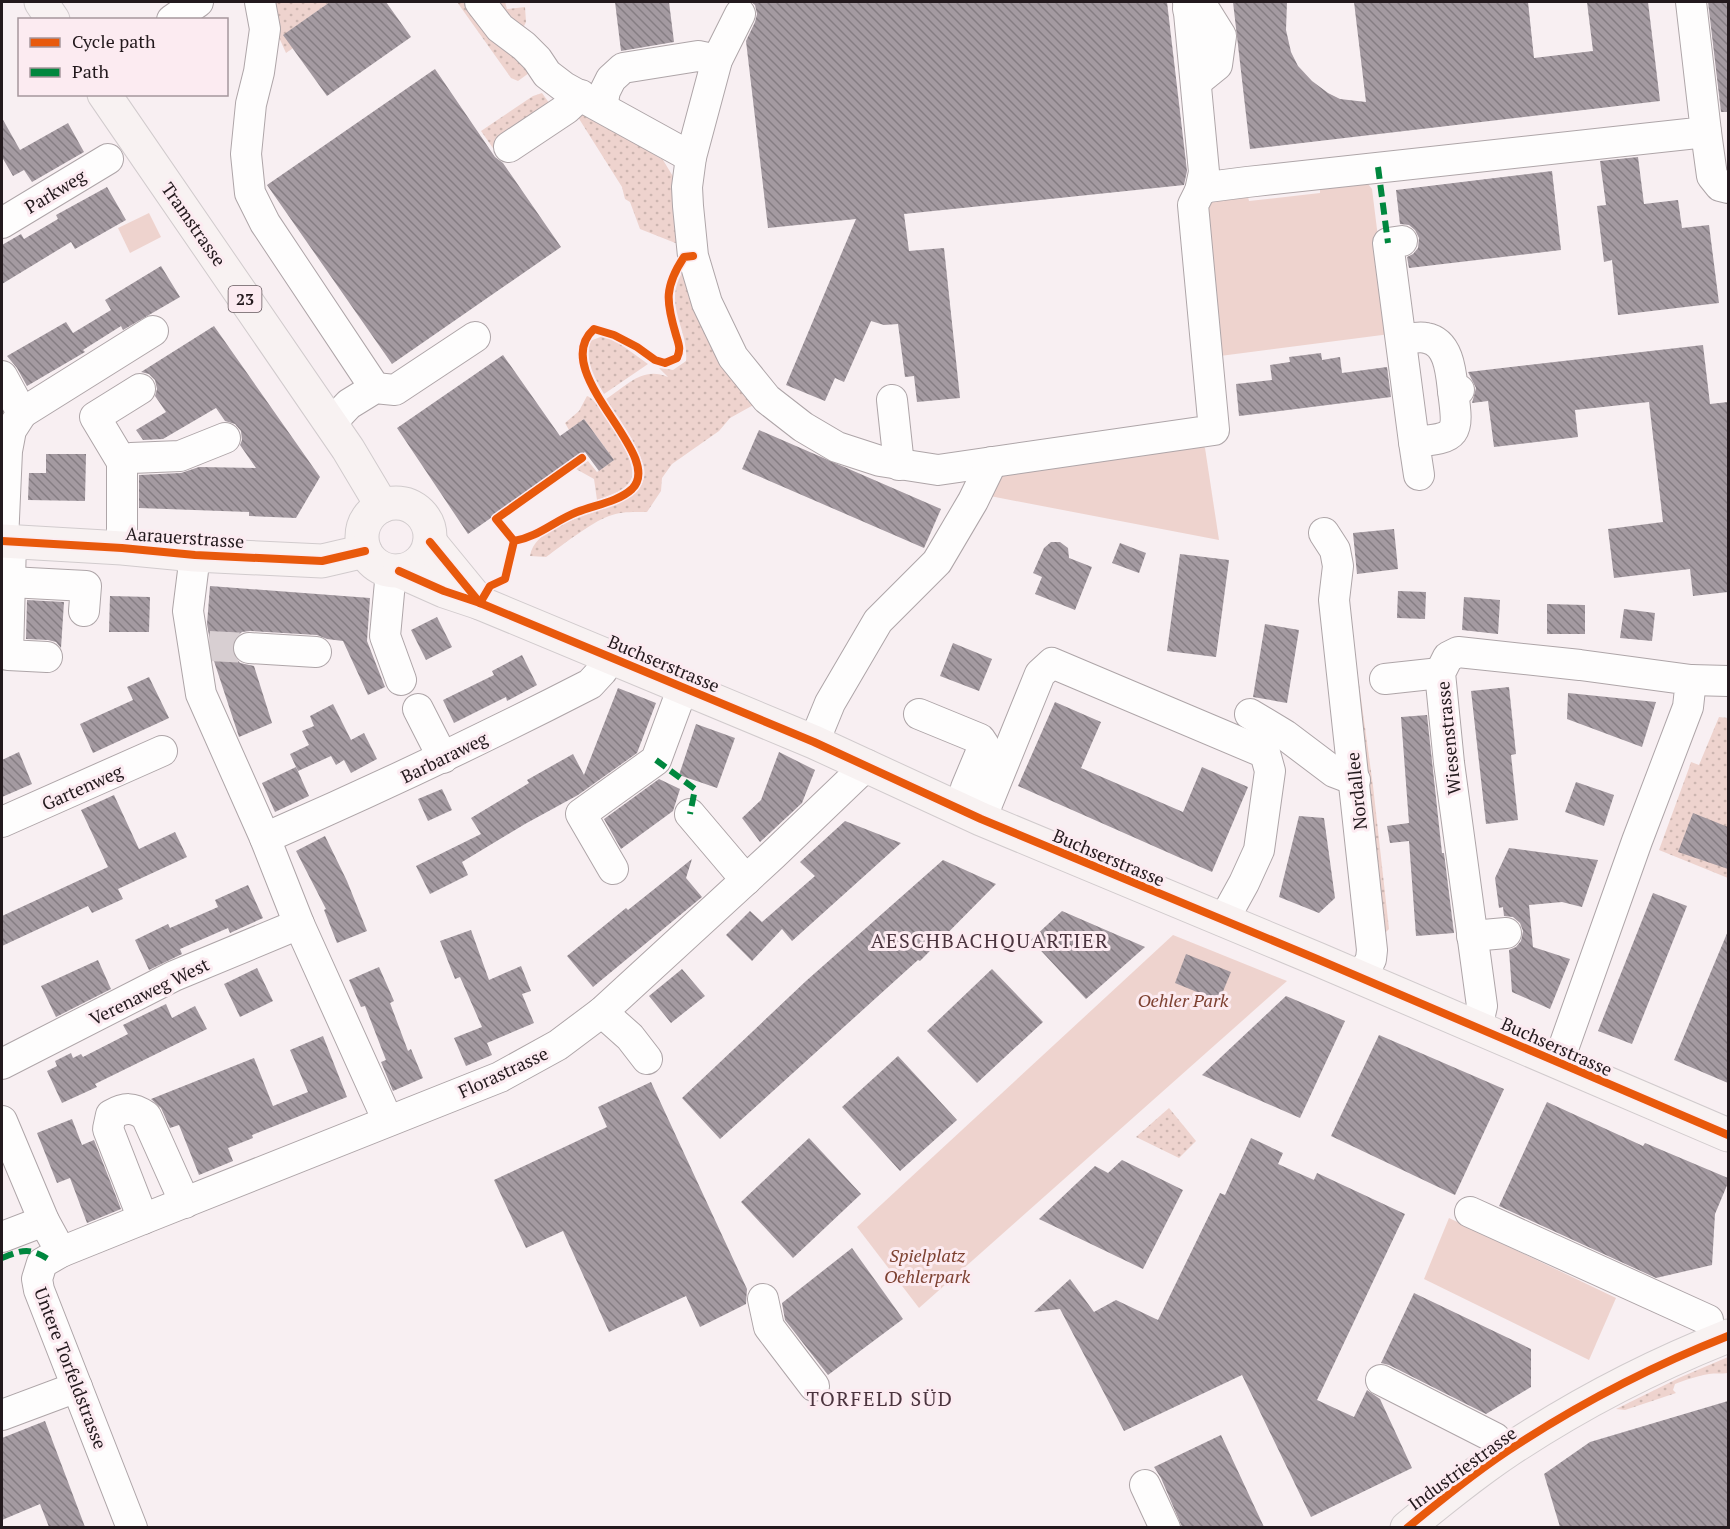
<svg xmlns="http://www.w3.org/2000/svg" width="1730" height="1529" viewBox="0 0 1730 1529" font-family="'PT Serif',serif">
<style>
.grass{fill:url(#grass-dots)}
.park{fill:#eed3ce}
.building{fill:url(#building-back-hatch)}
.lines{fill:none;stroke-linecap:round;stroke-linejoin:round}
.minor-tunnel{stroke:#d8cfd2;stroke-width:30;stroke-dasharray:30 15;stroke-linecap:butt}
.minor-casing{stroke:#aea5a8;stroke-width:32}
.major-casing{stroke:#d1cbcd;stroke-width:35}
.minor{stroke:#fefdfd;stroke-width:30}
.major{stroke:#f8f2f2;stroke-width:33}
.quiet{stroke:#00873e;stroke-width:6;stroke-dasharray:12 6;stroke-linecap:butt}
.cycleway-casing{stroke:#fcebf1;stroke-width:11}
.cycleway{stroke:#e8590c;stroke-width:8}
.labels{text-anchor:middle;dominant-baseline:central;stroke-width:6;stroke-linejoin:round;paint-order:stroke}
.shield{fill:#fcebf1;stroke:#64585d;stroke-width:1.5}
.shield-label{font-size:16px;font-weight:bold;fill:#23191d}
.street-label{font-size:18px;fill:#23191d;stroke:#fcebf1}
.park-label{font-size:18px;font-style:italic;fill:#7d4131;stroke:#fcebf1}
.neighbourhood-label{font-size:20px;letter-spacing:1.5px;fill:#4b343e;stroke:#fcebf1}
</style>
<defs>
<pattern id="grass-dots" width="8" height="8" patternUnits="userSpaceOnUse" patternTransform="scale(1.5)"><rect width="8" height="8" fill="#eed3ce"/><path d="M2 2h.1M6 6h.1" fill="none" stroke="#ccb5b0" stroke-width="1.8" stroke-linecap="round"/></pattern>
<pattern id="building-back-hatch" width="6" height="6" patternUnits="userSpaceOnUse" patternTransform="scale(1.5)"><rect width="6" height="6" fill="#a49aa1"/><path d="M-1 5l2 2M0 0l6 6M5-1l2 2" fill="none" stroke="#857d83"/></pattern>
</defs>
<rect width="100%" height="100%" fill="#f8eff2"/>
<!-- grass -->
<g class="grass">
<polygon points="278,2 330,2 284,35 293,48 286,53 277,33 273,4"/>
<polygon points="457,2 465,2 483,29 522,60 529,73 518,81 511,78"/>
<polygon points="498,2 505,2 507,9 525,7 526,22 522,30 514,23"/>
<polygon points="542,93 552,107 495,151 481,131 533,96"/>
<polygon points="584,111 663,160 674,178 683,246 640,229 630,202 625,199 622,187 576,114"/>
<path d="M 688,271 L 757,403 L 730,418 L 719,431 L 672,464 L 662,478 L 661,491 L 647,512 C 635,512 621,511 609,516 C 590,523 563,545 546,557 L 530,556 C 538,508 659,516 643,464 C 636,441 619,419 606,399 C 628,385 642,366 668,377 L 659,368 L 673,370 L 686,361 C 689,329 663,306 682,273 Z"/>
<path d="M 603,336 L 616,341 L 648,364 L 604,394 C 594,377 585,361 590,341 Z"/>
<path d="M 587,396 C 601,401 637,460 632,477 C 627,491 610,495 597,500 L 594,479 L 576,469 L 588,461 L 597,472 L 614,460 L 584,419 L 569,430 L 565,423 L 579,411 Z"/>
<polygon points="1347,596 1373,786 1389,929 1383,935"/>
<polygon points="1719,717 1728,718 1728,878 1659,850 1689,768 1691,762 1699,765"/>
<polygon points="1169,1108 1196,1141 1179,1158 1136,1137"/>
<path d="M 1728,1357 L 1728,1373 C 1721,1374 1715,1373 1709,1374 C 1698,1376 1685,1380 1675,1384 L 1673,1390 L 1676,1393 L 1625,1410 L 1616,1409 L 1681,1377 Z"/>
</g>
<!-- park -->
<g class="park">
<polygon points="1365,180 1372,189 1390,334 1220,356 1202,202 1247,193 1249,201 1320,193 1320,185"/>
<polygon points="149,213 161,237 130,253 118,228"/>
<polygon points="1201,444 1205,448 1219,540 990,496 1001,473"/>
<polygon points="1173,935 1287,981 919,1308 857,1227"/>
<polygon points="1449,1218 1616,1298 1589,1360 1424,1279"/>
</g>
<!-- building -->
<g class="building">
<polygon points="330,2 386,2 411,37 327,96 283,35"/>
<polygon points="615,2 669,2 674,42 621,51"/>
<polygon points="751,2 1167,2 1187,171 1184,185 904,214 909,251 944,248 960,398 917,402 914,376 905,377 898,324 884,325 871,321 844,382 835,378 825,401 786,385 856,219 768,228 746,41 755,22 757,14 755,5"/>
<polygon points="1233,2 1287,2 1286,30 1291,52 1298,66 1312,81 1328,93 1340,99 1366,102 1354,2 1528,2 1534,58 1593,51 1587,2 1648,2 1660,101 1250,149"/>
<polygon points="1708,2 1728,2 1728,112 1721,112"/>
<polygon points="435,69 495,157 503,163 561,247 392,364 267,185"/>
<polygon points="2,118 20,150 68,123 84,152 32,182 24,170 13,176 2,157"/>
<polygon points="1638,157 1644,204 1678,200 1682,228 1709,225 1719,303 1618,315 1612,260 1604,262 1597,206 1606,205 1600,161"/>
<polygon points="1552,171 1561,250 1409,268 1407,257 1413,254 1418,248 1419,238 1415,230 1409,225 1400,224 1396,190"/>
<polygon points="107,187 126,220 75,249 71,242 2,284 2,245 21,234 24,239 58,219 56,215"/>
<polygon points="161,266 180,297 123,330 121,326 83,350 85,352 27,386 17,368 7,356 66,322 73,333 111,310 105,300"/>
<polygon points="214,326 320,477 296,518 249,516 249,512 139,508 139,475 181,473 199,467 256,468 240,445 242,440 241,431 235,424 225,421 216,408 163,439 143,440 136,430 166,412 155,396 157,389 155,380 149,374 141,372"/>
<polygon points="1703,345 1710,404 1728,402 1728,592 1693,596 1690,569 1614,578 1608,529 1663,522 1649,402 1575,410 1578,437 1494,447 1488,401 1472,403 1476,388 1468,372"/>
<polygon points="1321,353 1322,360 1340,357 1342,373 1387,367 1391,397 1239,416 1236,384 1272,380 1270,365 1290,362 1289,357"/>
<polygon points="503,355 560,436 584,419 614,460 599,471 585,452 468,534 397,428"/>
<polygon points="759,430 941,509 924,548 742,469"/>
<polygon points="46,454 86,454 85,501 28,500 29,473 46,473"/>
<polygon points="1394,529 1398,569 1357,574 1353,533"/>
<polygon points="1051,542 1060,542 1068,548 1069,558 1092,567 1075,610 1035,594 1042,577 1033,573 1044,548"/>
<polygon points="1120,543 1146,553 1139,573 1112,563"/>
<polygon points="1180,554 1229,560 1216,657 1167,651"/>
<polygon points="210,586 370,598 367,641 385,687 368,695 343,641 327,639 317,635 250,631 242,632 234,639 232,646 233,655 240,663 254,666 272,723 239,737 213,658 207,624"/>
<polygon points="1398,591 1426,592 1425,619 1397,618"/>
<polygon points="110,596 150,597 149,632 109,632"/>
<polygon points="1464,597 1500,600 1498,634 1462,630"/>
<polygon points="27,600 64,602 61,648 56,642 48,640 26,639"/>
<polygon points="1547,604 1585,605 1585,634 1547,634"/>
<polygon points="1624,609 1655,613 1652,641 1620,638"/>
<polygon points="437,617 452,647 426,660 411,630"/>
<polygon points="1265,624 1299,630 1287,703 1253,697"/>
<polygon points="953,643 992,659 979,691 940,676"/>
<polygon points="522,655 537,685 507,701 506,697 454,723 443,700 494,675 492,671"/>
<polygon points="149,677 169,718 93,753 80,724 133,700 127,687"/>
<polygon points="1509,687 1516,754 1511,755 1518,820 1486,824 1471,691"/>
<polygon points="618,688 656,703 637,753 578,795 525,824 462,862 468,875 430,894 416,866 481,834 471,818 529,783 527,780 573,754 584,775"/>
<polygon points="1568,693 1656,702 1642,747 1567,719"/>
<polygon points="1055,702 1101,722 1081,768 1183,812 1202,767 1248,787 1212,872 1018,786"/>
<polygon points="333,704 351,740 364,733 377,759 351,773 344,760 336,765 331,756 298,771 290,754 309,745 302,731 314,726 310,716"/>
<polygon points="1427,715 1442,853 1444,853 1454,933 1416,936 1409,841 1390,843 1387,826 1409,823 1401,717"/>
<polygon points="696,724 735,738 717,788 679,775"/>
<polygon points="19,752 32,784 2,797 2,760"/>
<polygon points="779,752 815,770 802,803 760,842 742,818 761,800"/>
<polygon points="296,767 309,796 275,812 262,783"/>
<polygon points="659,779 680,789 673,811 621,849 604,819"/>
<polygon points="1576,782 1614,795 1604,826 1565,812"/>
<polygon points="442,789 452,810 428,821 418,799"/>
<polygon points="114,795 139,849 175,832 187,857 118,889 123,899 92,913 88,906 2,946 2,916 108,867 81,810"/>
<polygon points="1693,813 1728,827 1728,869 1678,852"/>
<polygon points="1299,816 1324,818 1335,898 1319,913 1279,897"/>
<polygon points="845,821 901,843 792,941 782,929 752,961 726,935 750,911 762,922 815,876 800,862"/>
<polygon points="325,836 347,881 367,931 337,943 324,910 326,909 296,851"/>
<polygon points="1509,848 1598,860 1582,907 1562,902 1529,905 1533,947 1570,959 1550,1009 1512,992 1509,950 1516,947 1521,941 1523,931 1520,923 1513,917 1504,916 1503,907 1499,908 1495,878"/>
<polygon points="692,859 686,878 702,897 593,987 567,956 626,908 628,910"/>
<polygon points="943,860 996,884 920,961 918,960 720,1139 682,1098 806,981"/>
<polygon points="248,885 263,918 230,933 228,928 180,949 182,954 149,970 135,940 168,924 170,928 218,907 215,900"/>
<polygon points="1653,893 1687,906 1632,1044 1598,1031"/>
<polygon points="1062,911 1145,947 1086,999 1031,940"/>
<polygon points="471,930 489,980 521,966 531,991 522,994 534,1023 487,1043 492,1055 466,1066 454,1038 482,1027 460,977 455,979 440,941"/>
<polygon points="1728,931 1728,1083 1674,1060"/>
<polygon points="1186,954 1231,972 1219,1001 1175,983"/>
<polygon points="98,960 111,989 56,1017 41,986"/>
<polygon points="379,967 394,1001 390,1003 408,1051 411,1049 423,1078 393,1091 381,1062 386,1060 365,1006 361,1007 349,980"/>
<polygon points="257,968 273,1001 240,1017 224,984"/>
<polygon points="682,969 705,996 671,1023 649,996"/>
<polygon points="992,969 1043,1022 977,1083 927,1031"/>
<polygon points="1286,996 1345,1021 1300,1118 1202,1075"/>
<polygon points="166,1004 172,1018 195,1006 207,1029 95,1084 97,1087 62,1103 47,1071 57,1066 55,1061 71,1053 73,1058 81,1054 83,1057 128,1034 123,1025"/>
<polygon points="1379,1035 1504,1089 1455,1195 1331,1136"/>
<polygon points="323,1036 347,1097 252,1135 253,1138 228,1148 233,1161 199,1175 179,1125 170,1128 161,1108 151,1099 254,1058 273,1106 308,1092 290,1050"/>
<polygon points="898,1056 957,1120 900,1171 842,1107"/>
<polygon points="651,1082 747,1289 746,1304 700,1327 686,1296 609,1332 563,1231 526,1248 494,1180 607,1127 598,1107"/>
<polygon points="1547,1102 1643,1146 1645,1143 1728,1178 1728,1183 1715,1214 1712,1265 1656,1278 1499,1206"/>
<polygon points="72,1119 82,1145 94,1140 121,1209 87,1223 70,1178 57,1183 37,1133"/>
<polygon points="809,1138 861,1194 793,1258 741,1202"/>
<polygon points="1251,1138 1283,1153 1278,1164 1314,1180 1317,1173 1405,1214 1317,1400 1354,1417 1367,1390 1380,1399 1412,1468 1311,1517 1242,1375 1124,1431 1060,1309 1034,1312 1070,1279 1094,1312 1116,1300 1158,1320 1220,1193 1225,1195"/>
<polygon points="1122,1160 1183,1190 1143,1269 1039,1219 1095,1166 1108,1173"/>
<polygon points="852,1248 903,1319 828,1375 785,1320 782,1303"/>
<polygon points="1414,1293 1531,1349 1531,1387 1486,1414 1389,1365 1381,1363"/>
<polygon points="1728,1401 1728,1527 1560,1527 1544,1474 1590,1442"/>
<polygon points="45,1421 85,1527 49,1527 40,1504 2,1520 2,1438"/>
<polygon points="1221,1435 1264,1527 1182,1527 1161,1478 1154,1467"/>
</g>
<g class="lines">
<!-- minor-tunnel -->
<polyline class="minor-tunnel" points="209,646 249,648"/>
<defs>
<g id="minor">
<polyline points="260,2 265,29 259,72 251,104 246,154 250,193 265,223 375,388"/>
<polyline points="480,2 500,28 524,46 537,59 547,74 564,87 691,157"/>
<polyline points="1188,2 1204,172 1200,191"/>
<polyline points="1188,9 1206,12 1221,36 1217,65 1196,82"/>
<polyline points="740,14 717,60 691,157 687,187 688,206 693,256 707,303 733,357 767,399 803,427 837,447 880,461 938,470 1214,430 1193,205 1200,191 1208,187 1247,182 1706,132 1691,2"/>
<polyline points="172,20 198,2"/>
<polyline points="602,106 605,91 611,79 623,68 698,56 717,60"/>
<polyline points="1706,132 1712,176 1720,186 1728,188"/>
<polyline points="509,147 566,109 581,95"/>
<polyline points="2,223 108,159"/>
<polyline points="1402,241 1388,243 1414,442"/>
<path d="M 1402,340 C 1409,339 1418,336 1426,338 C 1449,342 1451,372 1453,391"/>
<polyline points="2,376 22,413 11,430 7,451 3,541"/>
<polyline points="892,400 899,465"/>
<polyline points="22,413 153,331"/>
<polyline points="330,424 349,404 375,388 395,390 475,337"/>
<polyline points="122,462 131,458 180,456 225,438"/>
<path d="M 1419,475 L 1414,442 C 1458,438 1459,435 1453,391 L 1459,390"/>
<polyline points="1324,533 1335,550 1338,566 1334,600 1372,950 1371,959 1361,979"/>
<polyline points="11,542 8,655 47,657"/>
<polyline points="122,548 122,462 95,417 140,389"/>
<polyline points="195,555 188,611 201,694 265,838 299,924 388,1121"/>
<polyline points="391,571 385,636 401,680"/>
<polyline points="10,582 86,586 84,611"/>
<polyline points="249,648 316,652"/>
<polyline points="1385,679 1440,673"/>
<polyline points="1691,680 1728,681"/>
<polyline points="418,709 443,758"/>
<polyline points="919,714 980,739 984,745 966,788 960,810"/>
<polyline points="1250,714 1285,735 1334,772 1355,780"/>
<polyline points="814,742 830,703 878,621 937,562 973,501 992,462"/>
<polyline points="690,814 746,880"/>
<polyline points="981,819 1040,674 1052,663 1265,753 1270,771 1259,850 1244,883 1223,921"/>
<polyline points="2,822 162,751"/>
<path d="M 265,838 C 375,790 483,739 590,684 L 602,671 L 611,657"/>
<polyline points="613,869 581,814 656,760 683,687"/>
<polyline points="1472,936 1506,933"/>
<polyline points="602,1012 630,1037 647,1059"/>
<polyline points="1477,1028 1482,1006 1449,763 1440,673 1448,657 1458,652 1580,665 1691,680 1688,707 1637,841 1558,1063"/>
<polyline points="2,1064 174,976 299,924"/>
<polyline points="2,1121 44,1221 61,1252"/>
<polyline points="1470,1212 1708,1320"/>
<path d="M 143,1219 L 108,1129 L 111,1115 C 125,1107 133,1107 146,1116 L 185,1203"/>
<polyline points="2,1237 44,1221"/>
<polyline points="763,1299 769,1327 814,1386"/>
<polyline points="1381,1380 1495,1438 1508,1451"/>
<polyline points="2,1415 77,1387"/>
<polyline points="1145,1485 1165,1528"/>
<polyline points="132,1528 39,1290 37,1279 42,1263 61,1252 143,1219 500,1077 558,1045 602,1012 773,855 867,765"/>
</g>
<g id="major">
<polyline points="41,2 53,20"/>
<polyline points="104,94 348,449 382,506"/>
<circle cx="396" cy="537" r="34"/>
<polyline points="2,541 122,548 195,555 322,561 365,551"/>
<polyline points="430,542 480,603"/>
<polyline points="399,571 444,591 480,603 814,742 981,819 1317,959 1728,1135"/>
<path d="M 1407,1528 C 1440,1501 1473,1474 1509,1450 C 1577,1405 1652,1366 1728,1336"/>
</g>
</defs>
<!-- minor casing -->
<use href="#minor" class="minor-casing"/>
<!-- major casing -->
<use href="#major" class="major-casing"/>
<!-- minor -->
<use href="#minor" class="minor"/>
<!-- major -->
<use href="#major" class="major"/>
<!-- quiet -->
<g class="quiet">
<polyline points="1378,167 1388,243"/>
<polyline points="656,760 695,789 690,814"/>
<path d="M 2,1258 C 22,1250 29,1247 48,1259"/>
</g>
<defs>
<g id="cycleway">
<polyline points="2,541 122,548 195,555 322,561 365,551"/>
<polyline points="514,541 496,519 582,458"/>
<polyline points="430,542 480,603"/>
<polyline points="399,571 444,591 480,603 814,742 981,819 1317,959 1728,1135"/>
<path d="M 480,603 L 490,586 L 505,579 L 514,541 C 538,537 554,521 577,512 C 594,505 618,502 632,489 C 667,455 546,372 594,329 L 614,335 L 637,347 L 655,360 L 665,363 L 677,358 C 681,349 679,345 676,335 C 666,302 664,287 684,257 L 693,256"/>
<path d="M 1407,1528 C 1440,1501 1473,1474 1509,1450 C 1577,1405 1652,1366 1728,1336"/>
</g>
</defs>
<!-- cycleway casing -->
<use href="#cycleway" class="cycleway-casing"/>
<!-- cycleway -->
<use href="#cycleway" class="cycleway"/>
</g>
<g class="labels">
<!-- shield labels -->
<rect class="shield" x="228.5" y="286" width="33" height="26" rx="4.5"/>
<g class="shield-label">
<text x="245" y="299">23</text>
</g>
<!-- street labels -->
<g class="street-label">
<text transform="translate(55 191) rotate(-31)">Parkweg</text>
<text transform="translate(194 224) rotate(55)">Tramstrasse</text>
<text transform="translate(185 537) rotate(4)">Aarauerstrasse</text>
<text transform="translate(664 663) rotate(23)">Buchserstrasse</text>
<text transform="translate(1448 738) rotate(-96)">Wiesenstrasse</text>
<text transform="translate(444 757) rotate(-26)">Barbaraweg</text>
<text transform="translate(82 787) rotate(-24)">Gartenweg</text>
<text transform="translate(1356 791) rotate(-96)">Nordallee</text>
<text transform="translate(1109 857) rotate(23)">Buchserstrasse</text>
<text transform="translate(149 991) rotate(-26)">Verenaweg West</text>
<text transform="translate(1557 1046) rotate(24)">Buchserstrasse</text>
<text transform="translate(503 1072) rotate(-25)">Florastrasse</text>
<text transform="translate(71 1368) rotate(69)">Untere Torfeldstrasse</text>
<text transform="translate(1462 1468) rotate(-36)">Industriestrasse</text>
</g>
<!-- park labels -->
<g class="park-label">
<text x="1183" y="1000">Oehler Park</text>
<text x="927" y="1255">Spielplatz<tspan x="927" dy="21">Oehlerpark</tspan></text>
</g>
<!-- neighbourhood labels -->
<g class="neighbourhood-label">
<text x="990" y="940">AESCHBACHQUARTIER</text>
<text x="880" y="1398">TORFELD SÜD</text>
</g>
</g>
<!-- border -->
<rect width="1730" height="1529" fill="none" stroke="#23191d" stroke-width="6"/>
<!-- legend -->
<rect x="18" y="18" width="210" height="78" fill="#fcebf1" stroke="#a5979c" stroke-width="1.5"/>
<rect x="30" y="38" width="30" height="9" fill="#e8590c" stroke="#a5979c" stroke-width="1.5"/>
<text x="72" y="48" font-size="18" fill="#23191d">Cycle path</text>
<rect x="30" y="68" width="30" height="9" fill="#00873e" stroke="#a5979c" stroke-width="1.5"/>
<text x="72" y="78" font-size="18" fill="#23191d">Path</text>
</svg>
